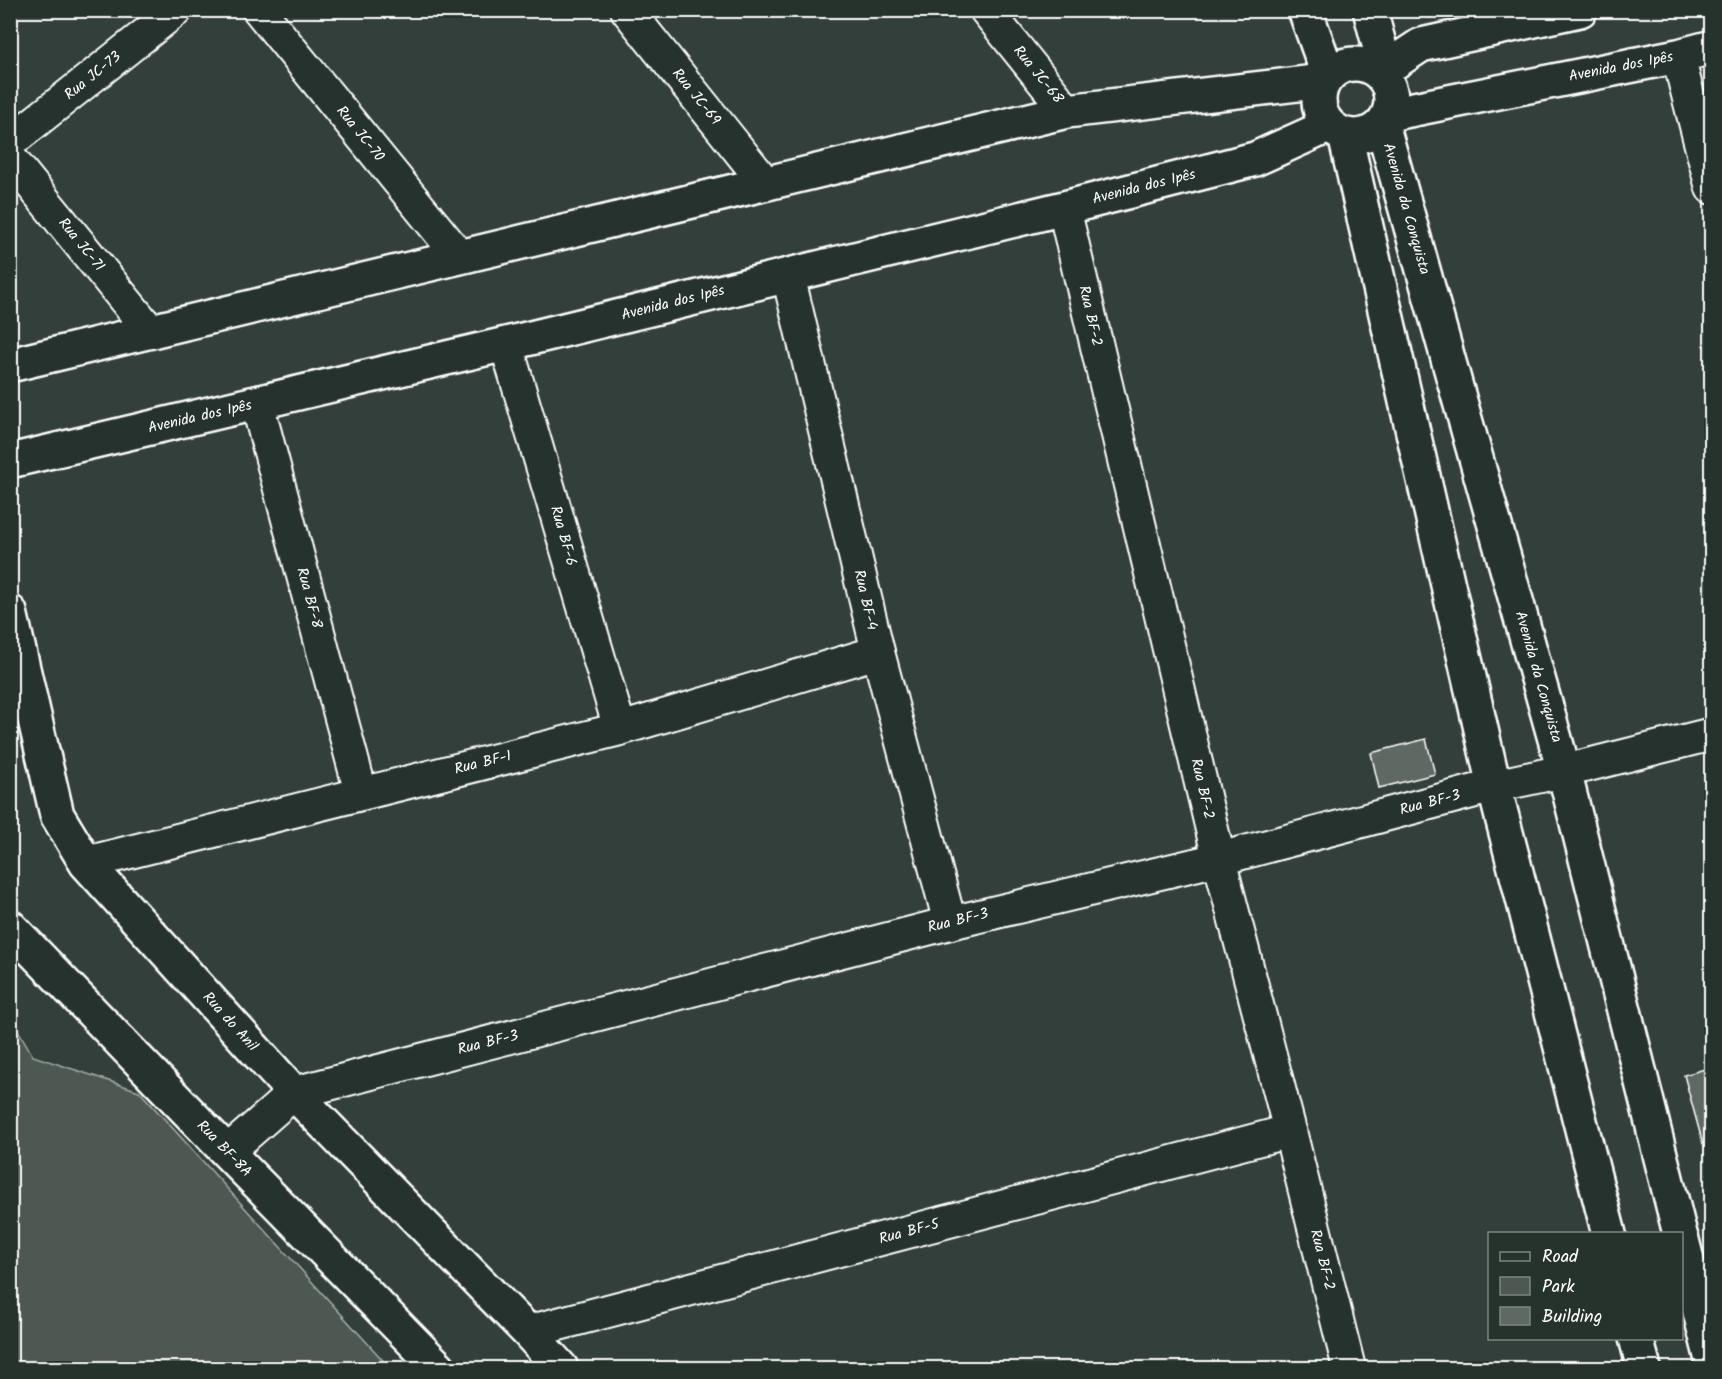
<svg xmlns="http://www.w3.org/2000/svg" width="1722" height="1379" viewBox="0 0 1722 1379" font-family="Kalam,sans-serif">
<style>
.green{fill:#4d5853;stroke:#a6aca9;stroke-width:1.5}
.building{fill:#5f6964;stroke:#fff;stroke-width:1.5}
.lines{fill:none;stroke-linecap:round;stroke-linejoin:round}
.street-casing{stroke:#fff;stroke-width:36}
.secondary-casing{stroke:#fff;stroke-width:38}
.street{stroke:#26332d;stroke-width:32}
.secondary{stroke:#26332d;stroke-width:33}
.labels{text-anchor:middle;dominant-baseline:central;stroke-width:4.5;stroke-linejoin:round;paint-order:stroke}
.street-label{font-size:15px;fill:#fff;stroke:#26332d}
</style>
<rect width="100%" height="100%" fill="#333f3a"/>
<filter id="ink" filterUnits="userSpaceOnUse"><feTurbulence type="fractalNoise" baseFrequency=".0167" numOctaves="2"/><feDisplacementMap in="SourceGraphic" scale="12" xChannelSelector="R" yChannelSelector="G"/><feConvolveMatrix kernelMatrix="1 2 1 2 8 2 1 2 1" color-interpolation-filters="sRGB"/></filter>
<g filter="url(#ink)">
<!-- green -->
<polygon class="green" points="11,999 18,1030 33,1056 139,1091 390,1368 11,1368"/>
<!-- building -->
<g class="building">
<polygon points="1426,739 1435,774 1379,788 1371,753"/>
<polygon points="1712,1067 1712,1141 1703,1144 1684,1075"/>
</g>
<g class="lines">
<defs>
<g id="street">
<polyline points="259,10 460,257"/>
<polyline points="627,10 766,184"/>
<polyline points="986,10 1067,111"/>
<polyline points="1678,56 1712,188"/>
<polyline points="10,142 176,10"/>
<polyline points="10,158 151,332"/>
<polyline points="1064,208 1219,859 1290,1131 1349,1368"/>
<polyline points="788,275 878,652 950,923"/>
<polyline points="506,344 620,729"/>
<polyline points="257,403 361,793"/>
<polyline points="86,863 620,729 878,652"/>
<polyline points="227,1152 294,1093 950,923 1219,859 1494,786 1564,771 1712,734"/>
<polyline points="528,1332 1290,1131"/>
</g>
<g id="secondary">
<polyline points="1305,10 1328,74"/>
<polyline points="1370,10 1380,48 1374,68"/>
<circle cx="1355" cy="100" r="36"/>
<polyline points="1380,72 1421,45 1580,10"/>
<polyline points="1389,114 1678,56 1712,47"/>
<polyline points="1382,124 1564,771 1680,1234"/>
<polyline points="1345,135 1494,786 1609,1234"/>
<polyline points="10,365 1067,111 1323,81"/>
<polyline points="10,461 506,344 1064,208 1255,159 1328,126"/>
<polyline points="10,612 57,815 86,863 294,1093 528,1332 561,1368"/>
<polyline points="10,927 227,1152 439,1368"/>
<polyline points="1682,1240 1712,1360"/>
<polyline points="1636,1338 1644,1368"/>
</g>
</defs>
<!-- street casing -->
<use href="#street" class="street-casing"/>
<!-- secondary casing -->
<use href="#secondary" class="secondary-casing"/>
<!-- street -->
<use href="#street" class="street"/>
<!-- secondary -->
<use href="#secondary" class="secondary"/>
</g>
</g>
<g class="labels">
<!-- street labels -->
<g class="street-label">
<text transform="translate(1621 67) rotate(-11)">Avenida dos Ipês</text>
<text transform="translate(1038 75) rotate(51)">Rua JC-68</text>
<text transform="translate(93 76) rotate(-39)">Rua JC-73</text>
<text transform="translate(696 97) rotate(51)">Rua JC-69</text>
<text transform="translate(360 134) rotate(51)">Rua JC-70</text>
<text transform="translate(1144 187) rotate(-14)">Avenida dos Ipês</text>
<text transform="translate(1406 209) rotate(74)">Avenida da Conquista</text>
<text transform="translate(81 245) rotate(51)">Rua JC-71</text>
<text transform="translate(673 303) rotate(-14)">Avenida dos Ipês</text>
<text transform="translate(1090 316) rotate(77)">Rua BF-2</text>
<text transform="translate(200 417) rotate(-13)">Avenida dos Ipês</text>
<text transform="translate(563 536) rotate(74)">Rua BF-6</text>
<text transform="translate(309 598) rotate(75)">Rua BF-8</text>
<text transform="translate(865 600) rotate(77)">Rua BF-4</text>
<text transform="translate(1538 677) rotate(74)">Avenida da Conquista</text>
<text transform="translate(483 763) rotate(-14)">Rua BF-1</text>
<text transform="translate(1202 789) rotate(77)">Rua BF-2</text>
<text transform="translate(1430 803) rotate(-15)">Rua BF-3</text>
<text transform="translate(958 921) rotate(-14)">Rua BF-3</text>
<text transform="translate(230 1022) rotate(48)">Rua do Anil</text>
<text transform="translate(488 1043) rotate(-14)">Rua BF-3</text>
<text transform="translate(224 1149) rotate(46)">Rua BF-8A</text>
<text transform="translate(909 1232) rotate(-15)">Rua BF-5</text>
<text transform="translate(1322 1260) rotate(76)">Rua BF-2</text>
</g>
</g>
<!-- margin -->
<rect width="1722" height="1379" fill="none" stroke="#26332d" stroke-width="36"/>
<rect x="18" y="18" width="1686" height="1343" fill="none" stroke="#fff" stroke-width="2" filter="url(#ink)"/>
<!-- legend -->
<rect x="1488" y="1232" width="195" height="108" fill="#26332d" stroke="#7d8581" stroke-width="1.5"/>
<rect x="1500" y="1252" width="30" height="9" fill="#26332d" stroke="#7d8581" stroke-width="1.5"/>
<text x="1542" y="1262" font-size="18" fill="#ffffff">Road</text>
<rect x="1500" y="1277" width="30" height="18" fill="#4d5853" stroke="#7d8581" stroke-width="1.5"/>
<text x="1542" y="1292" font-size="18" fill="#ffffff">Park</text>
<rect x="1500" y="1307" width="30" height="18" fill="#5f6964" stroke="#7d8581" stroke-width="1.5"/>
<text x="1542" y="1322" font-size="18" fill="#ffffff">Building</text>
</svg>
